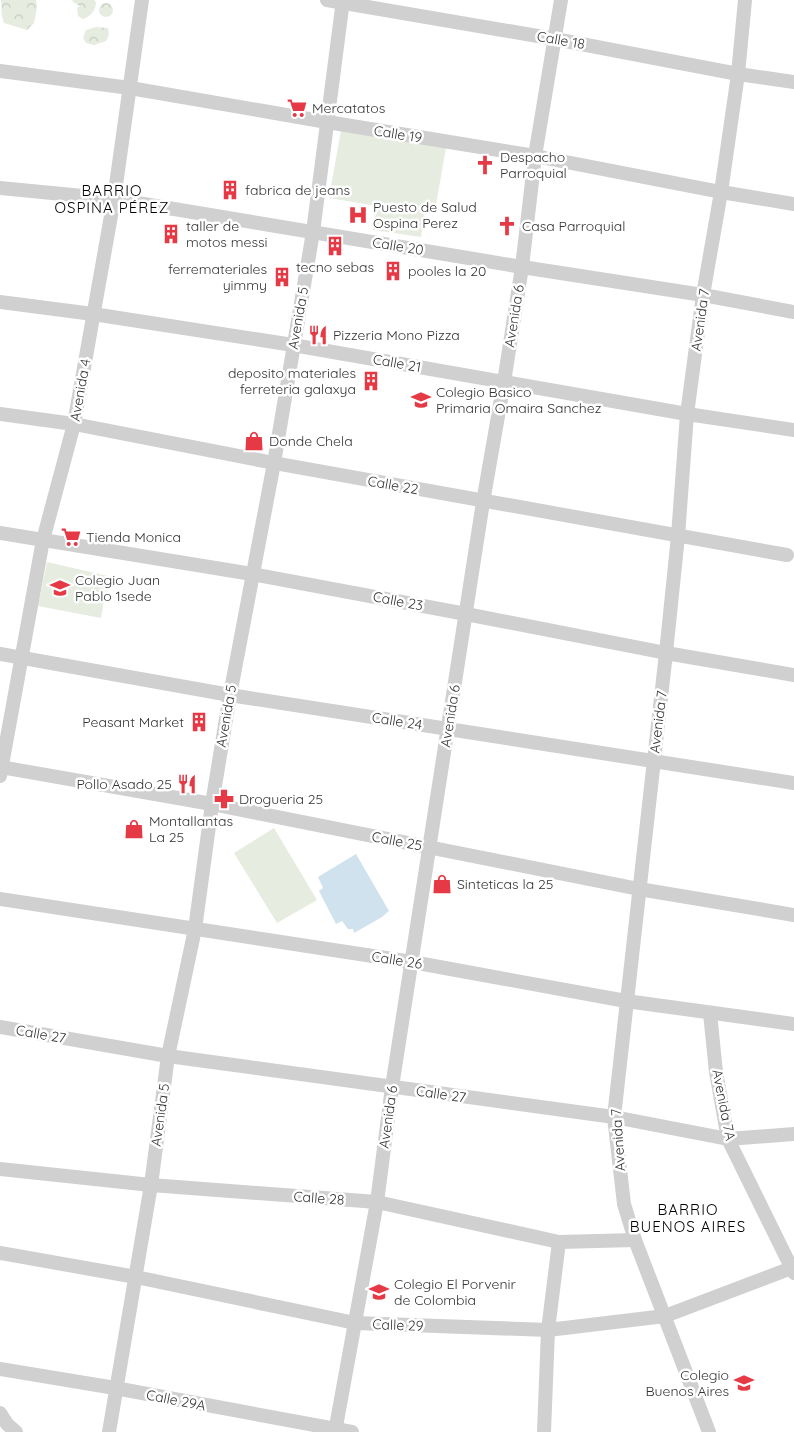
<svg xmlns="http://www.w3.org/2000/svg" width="794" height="1432" viewBox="0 0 794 1432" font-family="Quicksand,sans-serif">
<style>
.green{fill:#e6ecdf}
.forest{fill:url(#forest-crowns)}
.water{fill:#cfe2ee}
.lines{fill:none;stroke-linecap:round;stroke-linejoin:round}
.minor{stroke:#d0d0d0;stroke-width:14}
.labels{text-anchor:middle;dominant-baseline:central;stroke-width:5;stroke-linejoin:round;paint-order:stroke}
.street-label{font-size:14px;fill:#333;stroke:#fff}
.poi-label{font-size:14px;fill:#333;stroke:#fff;text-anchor:start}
.neighbourhood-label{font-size:15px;letter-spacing:1px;fill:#000;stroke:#fff}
</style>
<defs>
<pattern id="forest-crowns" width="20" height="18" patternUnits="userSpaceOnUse" patternTransform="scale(1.25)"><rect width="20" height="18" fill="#e6ecdf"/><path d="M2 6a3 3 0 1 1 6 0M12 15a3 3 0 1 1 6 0" fill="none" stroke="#c6cbc0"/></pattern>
</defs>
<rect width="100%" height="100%" fill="#fff"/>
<!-- green -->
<g class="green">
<polygon points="341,130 446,148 436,204 426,203 421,237 373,230 377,206 329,198"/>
<polygon points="47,562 108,576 101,618 38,606"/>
<polygon points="274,828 317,900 277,923 234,853"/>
</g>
<!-- forest -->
<g class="forest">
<polygon points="1,0 36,0 37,7 34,23 27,30 4,23 2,16"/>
<path d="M 72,0 L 94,0 L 96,2 C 96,10 91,16 83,19 L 78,16 L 77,8 L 80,6 L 73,2 Z"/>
<circle cx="106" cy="10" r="7"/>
<polygon points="96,27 108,28 109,35 106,41 94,45 86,43 83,38 86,30"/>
</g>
<!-- water -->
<polygon class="water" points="356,854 389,911 382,917 354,933 353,929 348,929 342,921 336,924 319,891 323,888 318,877"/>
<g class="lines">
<!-- minor -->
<g class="minor">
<polyline points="327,0 555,39 738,74 794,82"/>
<polyline points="0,71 130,88 327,122 535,156 721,192 794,204"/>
<polyline points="0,188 114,199 522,267 703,295 794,312"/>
<polyline points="0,302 93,314 293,345 687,414 794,430"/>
<polyline points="0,414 74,424 274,463 787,555"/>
<polyline points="0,533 252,574 466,614 666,653 794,675"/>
<polyline points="0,654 230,695 794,783"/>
<polyline points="0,767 212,804 639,889 794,915"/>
<polyline points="0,776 43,540 74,424 114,199 142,0"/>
<polyline points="0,899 412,962 626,1001 794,1024"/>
<polyline points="710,1013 716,1072 728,1139 794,1273"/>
<polyline points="0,1027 168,1056 614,1117 728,1139 794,1134"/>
<polyline points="0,1169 151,1185 377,1202 559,1242 635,1240"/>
<polyline points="0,1253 136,1277 355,1323 548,1330 665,1316 794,1267"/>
<polyline points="0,1369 115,1388 352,1432"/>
<polyline points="0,1413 7,1424 16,1432"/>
<polyline points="109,1432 151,1185 168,1056 195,929 212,804 230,695 274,463 313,232 343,0"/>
<polyline points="335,1432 377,1202 392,1087 483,502 504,382 522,267 535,156 561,0"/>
<polyline points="544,1432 548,1330 559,1242"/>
<polyline points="709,1432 635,1240 624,1204 614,1117 666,653 678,536 687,414 703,295 721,192 738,74 745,0"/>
</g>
</g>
<!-- icons -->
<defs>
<symbol id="supermarket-bare" viewBox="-9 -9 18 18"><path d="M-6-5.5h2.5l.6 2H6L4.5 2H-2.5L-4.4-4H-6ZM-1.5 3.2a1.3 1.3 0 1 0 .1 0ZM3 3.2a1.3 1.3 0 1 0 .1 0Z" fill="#e63946" stroke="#fff" stroke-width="2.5" paint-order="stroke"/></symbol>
<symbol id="church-bare" viewBox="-9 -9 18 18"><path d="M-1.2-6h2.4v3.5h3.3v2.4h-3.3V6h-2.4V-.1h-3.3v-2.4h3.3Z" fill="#e63946" stroke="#fff" stroke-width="2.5" paint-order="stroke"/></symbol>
<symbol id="building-bare" viewBox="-9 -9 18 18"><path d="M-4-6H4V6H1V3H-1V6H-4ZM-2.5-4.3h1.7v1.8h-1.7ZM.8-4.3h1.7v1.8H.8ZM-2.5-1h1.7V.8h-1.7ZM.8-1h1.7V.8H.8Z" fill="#e63946" stroke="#fff" stroke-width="2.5" paint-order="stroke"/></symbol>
<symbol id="hospital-bare" viewBox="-9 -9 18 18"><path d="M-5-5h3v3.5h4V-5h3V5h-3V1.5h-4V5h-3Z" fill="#e63946" stroke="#fff" stroke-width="2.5" paint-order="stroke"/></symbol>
<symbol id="restaurant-bare" viewBox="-9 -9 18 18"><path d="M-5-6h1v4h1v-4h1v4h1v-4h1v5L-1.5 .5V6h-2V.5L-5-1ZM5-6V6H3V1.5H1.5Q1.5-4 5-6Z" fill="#e63946" stroke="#fff" stroke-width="2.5" paint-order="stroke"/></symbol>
<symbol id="school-bare" viewBox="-9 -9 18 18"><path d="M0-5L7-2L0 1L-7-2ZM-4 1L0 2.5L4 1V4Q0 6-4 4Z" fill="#e63946" stroke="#fff" stroke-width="2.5" paint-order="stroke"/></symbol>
<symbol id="shop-bare" viewBox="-9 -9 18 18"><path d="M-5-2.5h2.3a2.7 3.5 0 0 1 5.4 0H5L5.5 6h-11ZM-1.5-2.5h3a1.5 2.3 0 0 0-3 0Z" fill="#e63946" stroke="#fff" stroke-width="2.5" paint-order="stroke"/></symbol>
<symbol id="pharmacy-bare" viewBox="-9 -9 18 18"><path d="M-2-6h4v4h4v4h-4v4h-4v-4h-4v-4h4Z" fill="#e63946" stroke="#fff" stroke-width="2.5" paint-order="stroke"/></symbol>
</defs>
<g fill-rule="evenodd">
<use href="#supermarket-bare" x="283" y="94" width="28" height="28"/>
<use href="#church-bare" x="471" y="151" width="28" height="28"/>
<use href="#building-bare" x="216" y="176" width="28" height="28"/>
<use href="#hospital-bare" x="344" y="201" width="28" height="28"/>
<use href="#church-bare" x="493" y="212" width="28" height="28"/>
<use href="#building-bare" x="157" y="220" width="28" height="28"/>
<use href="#building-bare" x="321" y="232" width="28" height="28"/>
<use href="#building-bare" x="379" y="257" width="28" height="28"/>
<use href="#building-bare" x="268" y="263" width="28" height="28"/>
<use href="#restaurant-bare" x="304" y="321" width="28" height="28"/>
<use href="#building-bare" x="357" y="367" width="28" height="28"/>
<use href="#school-bare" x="407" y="386" width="28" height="28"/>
<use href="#shop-bare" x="240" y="427" width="28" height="28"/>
<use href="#supermarket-bare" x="57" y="523" width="28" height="28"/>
<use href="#school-bare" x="46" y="574" width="28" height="28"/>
<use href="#building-bare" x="185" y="708" width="28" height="28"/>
<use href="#restaurant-bare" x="173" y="770" width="28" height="28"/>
<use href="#pharmacy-bare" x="210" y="785" width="28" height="28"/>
<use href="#shop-bare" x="120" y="815" width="28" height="28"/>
<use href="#shop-bare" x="428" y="870" width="28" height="28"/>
<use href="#school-bare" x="365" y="1278" width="28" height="28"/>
<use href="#school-bare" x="730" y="1369" width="28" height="28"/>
</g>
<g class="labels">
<!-- street labels -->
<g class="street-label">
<text transform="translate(561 40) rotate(10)">Calle 18</text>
<text transform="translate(398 134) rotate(9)">Calle 19</text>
<text transform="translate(398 246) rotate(9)">Calle 20</text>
<text transform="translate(514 316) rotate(-81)">Avenida 6</text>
<text transform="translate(298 318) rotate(-80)">Avenida 5</text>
<text transform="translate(700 320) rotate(-82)">Avenida 7</text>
<text transform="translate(397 363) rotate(10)">Calle 21</text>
<text transform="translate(80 390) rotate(-80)">Avenida 4</text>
<text transform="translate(393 485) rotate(10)">Calle 22</text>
<text transform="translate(398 601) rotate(11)">Calle 23</text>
<text transform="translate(226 716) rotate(-80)">Avenida 5</text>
<text transform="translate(450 716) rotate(-81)">Avenida 6</text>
<text transform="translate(397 721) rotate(9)">Calle 24</text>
<text transform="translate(658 722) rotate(-83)">Avenida 7</text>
<text transform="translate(397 841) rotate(11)">Calle 25</text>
<text transform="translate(397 960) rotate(9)">Calle 26</text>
<text transform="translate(41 1034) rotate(10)">Calle 27</text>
<text transform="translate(441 1094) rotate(8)">Calle 27</text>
<text transform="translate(724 1105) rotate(79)">Avenida 7A</text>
<text transform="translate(160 1115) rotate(-82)">Avenida 5</text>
<text transform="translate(388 1117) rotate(-82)">Avenida 6</text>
<text transform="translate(618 1140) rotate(-94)">Avenida 7</text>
<text transform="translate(319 1198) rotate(4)">Calle 28</text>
<text transform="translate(398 1325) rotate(2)">Calle 29</text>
<text transform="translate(176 1400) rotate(11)">Calle 29A</text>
</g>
<!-- poi labels -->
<g class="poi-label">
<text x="312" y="108">Mercatatos</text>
<text x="500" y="157">Despacho<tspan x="500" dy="16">Parroquial</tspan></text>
<text x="245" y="190">fabrica de jeans</text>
<text x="373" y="207">Puesto de Salud<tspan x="373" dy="16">Ospina Perez</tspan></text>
<text x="186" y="226">taller de<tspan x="186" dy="16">motos messi</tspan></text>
<text x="522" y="226">Casa Parroquial</text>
<text x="335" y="267" text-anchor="middle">tecno sebas</text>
<text x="267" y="269" text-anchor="end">ferremateriales<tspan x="267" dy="16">yimmy</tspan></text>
<text x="408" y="271">pooles la 20</text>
<text x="333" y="335">Pizzeria Mono Pizza</text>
<text x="356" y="373" text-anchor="end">deposito materiales<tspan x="356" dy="16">ferreteria galaxya</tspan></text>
<text x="436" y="392">Colegio Basico<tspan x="436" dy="16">Primaria Omaira Sanchez</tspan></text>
<text x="269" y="441">Donde Chela</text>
<text x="86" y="537">Tienda Monica</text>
<text x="75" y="580">Colegio Juan<tspan x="75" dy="16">Pablo 1sede</tspan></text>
<text x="184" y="722" text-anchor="end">Peasant Market</text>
<text x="172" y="784" text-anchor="end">Pollo Asado 25</text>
<text x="239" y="799">Drogueria 25</text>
<text x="149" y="821">Montallantas<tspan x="149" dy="16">La 25</tspan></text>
<text x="457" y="884">Sinteticas la 25</text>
<text x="394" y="1284">Colegio El Porvenir<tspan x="394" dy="16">de Colombia</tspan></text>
<text x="729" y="1375" text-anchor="end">Colegio<tspan x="729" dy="16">Buenos Aires</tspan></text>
</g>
<!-- neighbourhood labels -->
<g class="neighbourhood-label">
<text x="112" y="190">BARRIO<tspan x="112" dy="17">OSPINA PÉREZ</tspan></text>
<text x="688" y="1209">BARRIO<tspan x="688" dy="17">BUENOS AIRES</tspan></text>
</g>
</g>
</svg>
